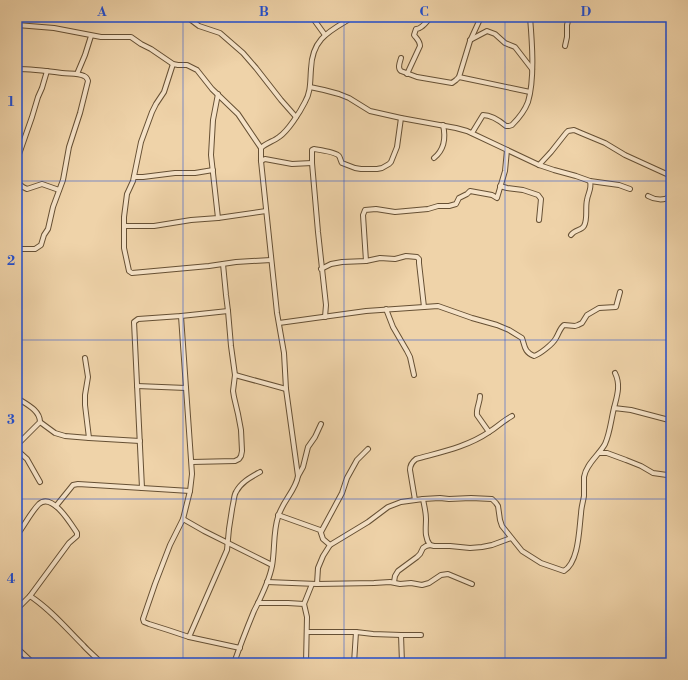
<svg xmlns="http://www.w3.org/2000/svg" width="688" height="680" viewBox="0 0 688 680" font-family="'Libre Bodoni',serif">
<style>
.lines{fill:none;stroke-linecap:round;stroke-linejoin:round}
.street-casing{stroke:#665034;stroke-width:6}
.street{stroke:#f5e2c7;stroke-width:4}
.grid{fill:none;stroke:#1d4ed8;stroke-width:1;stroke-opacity:0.55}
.neatline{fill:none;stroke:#1d4ed8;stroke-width:1.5}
.grid-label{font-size:13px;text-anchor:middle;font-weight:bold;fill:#1d4ed8}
</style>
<rect width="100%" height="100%" fill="#efd3a9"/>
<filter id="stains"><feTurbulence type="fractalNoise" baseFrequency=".005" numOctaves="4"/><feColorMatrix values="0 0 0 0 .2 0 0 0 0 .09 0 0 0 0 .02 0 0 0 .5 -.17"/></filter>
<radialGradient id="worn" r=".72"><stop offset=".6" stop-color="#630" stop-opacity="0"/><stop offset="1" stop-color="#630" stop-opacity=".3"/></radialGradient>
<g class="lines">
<defs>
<g id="street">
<polyline points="187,17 199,26 220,33 243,53 256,68 281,100 296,117"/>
<polyline points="312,17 325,35"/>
<path d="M 17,25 L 54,28 L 101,37 L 131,37 L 141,44 L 151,49 L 173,64 L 178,65 L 187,65 L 197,70 L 212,89 L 238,114 L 261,148 L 261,161 L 277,313 L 284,353 L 286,389 L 298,476 C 296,490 282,502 278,517 C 273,532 275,550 272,566 C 269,582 261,597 254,611 C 247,628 240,646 234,663"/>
<polyline points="470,40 487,31 495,34 505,43 515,47 532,69"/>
<polyline points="565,46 567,37 567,25 569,17"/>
<path d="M 401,58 C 400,62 397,68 401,71 L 417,77 L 452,83 L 456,80 L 459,77 L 470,41 L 481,17"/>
<polyline points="173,64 164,92 156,104 152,112 141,142 133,181 127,194 124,217 124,248 129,271 132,273 209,266 236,262 271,260"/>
<path d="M 17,69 C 32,69 47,71 62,73 C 69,74 78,73 84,76 C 87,77 87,78 88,81 L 80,113 L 69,147 L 63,180 L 53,207 L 48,229 L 44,235 L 41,245 L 35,249 L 17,249"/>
<polyline points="77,74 85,55 91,36"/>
<path d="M 407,74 L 420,46 C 420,41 417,39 414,35 L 416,29 C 422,29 427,21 431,17"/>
<polyline points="459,77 530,92"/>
<polyline points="310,87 324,90 339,94 349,98 370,111 401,118 456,128 467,131 539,165 554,170 576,176 590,181 619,185 630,189"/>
<polyline points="218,94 213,120 211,155 218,218"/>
<path d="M 472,133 L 483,115 C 491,115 500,121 506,126 L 509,126 L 512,125 C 518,119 525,110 528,102 C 535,79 532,41 530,17"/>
<path d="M 261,148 C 266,143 274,141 279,137 C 288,131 300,112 305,102 C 311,92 310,81 311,69 C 312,38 330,31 353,17"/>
<path d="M 434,158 C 444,150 446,138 443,125"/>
<polyline points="17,160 32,117 38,97 42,88 47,71"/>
<polyline points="261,161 265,159 292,164 312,163"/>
<polyline points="539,165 551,152 566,133 568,131 574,130 581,133 605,143 625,155 671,176"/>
<polyline points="134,177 143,177 175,173 195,173 213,170"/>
<polyline points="17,182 23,187 27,189 42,184 59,190"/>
<polyline points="500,186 507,188 523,190 538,195 541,199 539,220"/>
<path d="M 648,196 C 655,200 664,201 671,196"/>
<polyline points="124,226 154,226 191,220 218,218 266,211"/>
<path d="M 571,235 C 575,229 581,231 584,226 C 588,219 585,208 587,200 C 588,193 592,189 590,181"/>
<polyline points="366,261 363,215 365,210 376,209 395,212 428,209 438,206 449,206 456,204 459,198 467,194 470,191 492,195 497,198 505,171 507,150"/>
<polyline points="321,269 331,264 342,262 366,261 380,258 395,259 406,256 417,257 419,259 419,263 424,307"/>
<polyline points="386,309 393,327 407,351 410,357 414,375"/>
<polyline points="181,316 192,474 190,491 183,519 170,545 155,584 143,619 144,622 149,624 168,630 189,637 240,648"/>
<path d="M 325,317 L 326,305 L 318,232 L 312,163 L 312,150 L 314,149 C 320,150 336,152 339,156 C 340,157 341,162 342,163 L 355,168 L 361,169 L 377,169 L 382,168 L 389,164 L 391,162 L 397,147 L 401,118"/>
<path d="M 279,323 L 366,311 L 424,307 L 438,306 L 472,318 L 497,325 L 509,330 L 522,338 C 525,346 524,352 534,356 C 540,354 553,344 556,338 C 559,333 560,328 564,325 L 575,326 L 578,325 L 582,323 L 587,315 L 599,308 L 616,307 L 620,292"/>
<polyline points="85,358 88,377 85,395 85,405 89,438"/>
<polyline points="235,375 286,389"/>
<polyline points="137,386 186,388"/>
<path d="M 480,396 C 480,403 476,408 477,415 L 489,432"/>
<path d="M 17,398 C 26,404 40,410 40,422 L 17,445"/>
<path d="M 614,408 C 617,396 621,385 615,373"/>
<polyline points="40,422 55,433 65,436 89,438 140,441"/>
<polyline points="17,450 27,459 40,482"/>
<polyline points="599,453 607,453 626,460 641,466 653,473 667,475"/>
<polyline points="192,462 235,461 239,459 241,456 242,451 241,430 238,414 234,397 233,391 235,375 231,346 228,311 226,295 223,264"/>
<polyline points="298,476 303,467 308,447 315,437 321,424"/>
<polyline points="142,488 134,322 138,319 181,316 228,311"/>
<path d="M 423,499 C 424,505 426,512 426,519 C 426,528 424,537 430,545"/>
<path d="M 415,500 L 410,470 C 410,465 412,462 416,459 C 441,452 467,447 489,432 C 497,427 503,421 512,416"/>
<polyline points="56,506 73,485 78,484 190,491"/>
<polyline points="278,515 320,530 323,539 330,545"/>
<polyline points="183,519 204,531 272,565"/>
<polyline points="321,532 342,493 347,478 357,460 368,449"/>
<path d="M 17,535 C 24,526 31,512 39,504 C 52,492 71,524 77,533 L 77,536 L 69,543 L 30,596 C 50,609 66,628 83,645 C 89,652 96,657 101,663"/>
<polyline points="267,582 317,584 374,583 390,582 400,584 411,583 422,585 429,583 441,575 448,574 472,584"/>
<polyline points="394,582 395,576 398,571 417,557 420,554 423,548 426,546 430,545 434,546 450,546 470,548 482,547 492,545 511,538"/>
<path d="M 317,584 L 318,568 L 323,556 L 330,545 L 368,522 L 388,507 L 401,502 L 423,499 L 440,498 L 449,499 L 471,498 L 492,499 L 496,503 L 498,506 L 500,520 L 502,526 L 522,551 L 541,563 L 564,571 C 579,562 579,529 581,514 C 581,508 583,502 584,496 C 584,490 584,484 584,477 C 586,464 599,455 605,444 C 610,433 611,420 614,408 L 631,410 L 669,420"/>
<polyline points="258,603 288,603 304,604 307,617 306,663"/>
<polyline points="304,604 312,584"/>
<polyline points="17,609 30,596"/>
<polyline points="307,632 356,632 373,634 401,635 421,635"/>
<polyline points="401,635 402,663"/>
<path d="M 189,637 L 227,550 C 228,535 230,519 233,504 C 234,500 234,495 236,492 C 241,482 251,477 260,472"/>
<polyline points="17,648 33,663"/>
<polyline points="354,663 356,632"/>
</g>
</defs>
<!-- street casing -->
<use href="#street" class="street-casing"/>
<!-- street -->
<use href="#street" class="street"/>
</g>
<!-- grid -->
<path class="grid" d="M 183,17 L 183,663M 344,17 L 344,663M 505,17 L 505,663M 17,181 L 671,181M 17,340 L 671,340M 17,499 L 671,499"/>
<!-- margin -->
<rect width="688" height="680" fill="none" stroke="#efd3a9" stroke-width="44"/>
<rect x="22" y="22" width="644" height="636" class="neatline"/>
<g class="grid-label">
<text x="102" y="16">A</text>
<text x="264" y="16">B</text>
<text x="424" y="16">C</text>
<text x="586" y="16">D</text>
<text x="11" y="106">1</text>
<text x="11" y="265">2</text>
<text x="11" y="424">3</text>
<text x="11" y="583">4</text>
</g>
<rect width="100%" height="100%" filter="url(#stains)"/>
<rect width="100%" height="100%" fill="url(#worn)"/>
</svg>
